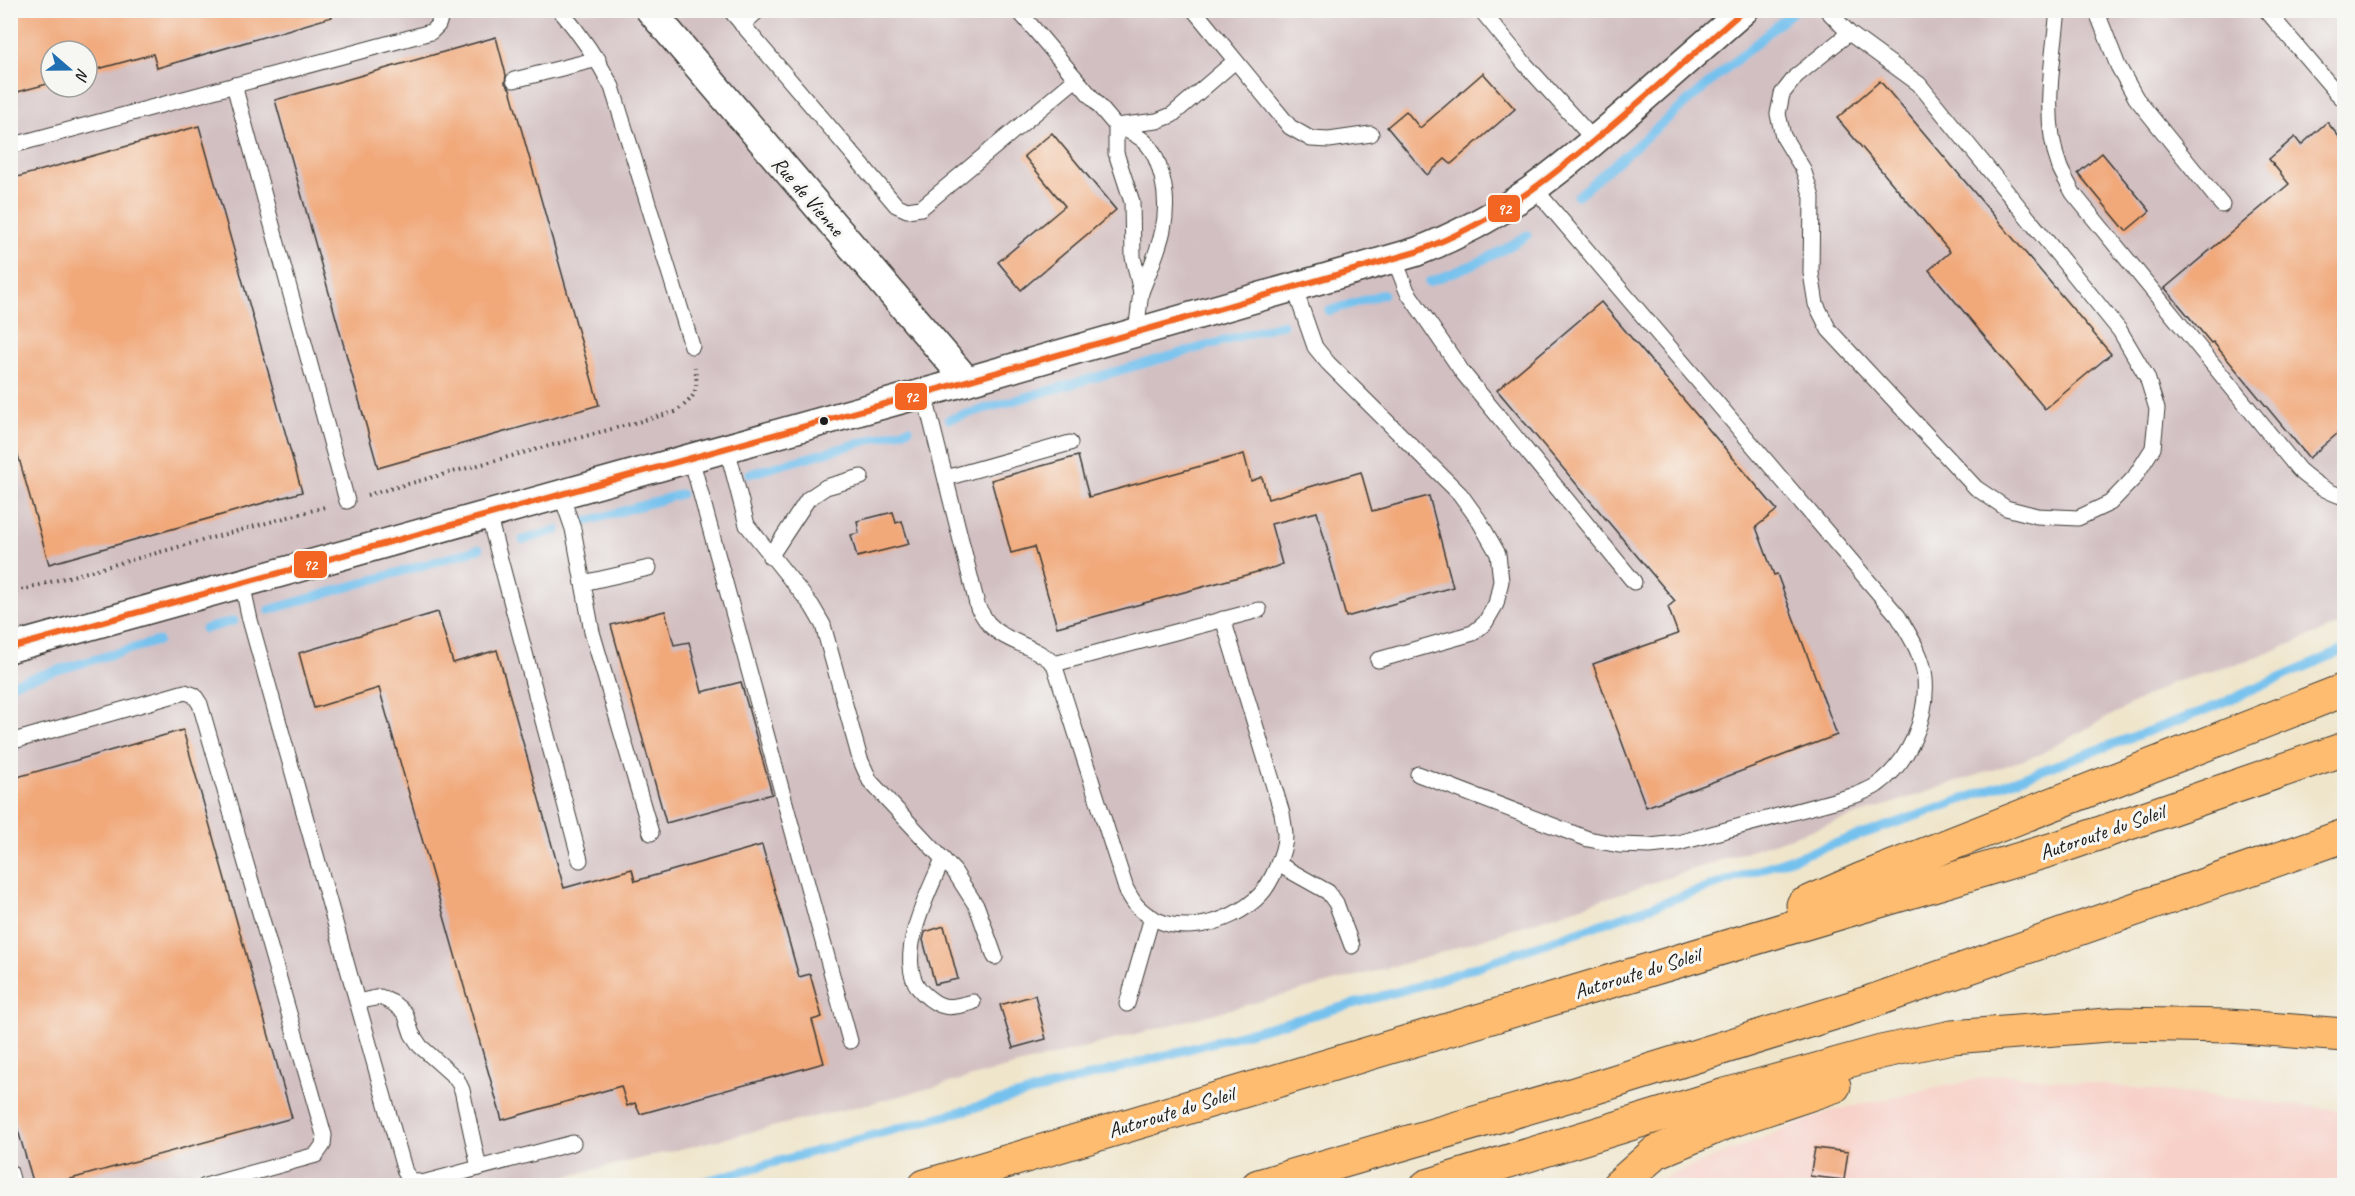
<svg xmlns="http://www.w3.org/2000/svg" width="2355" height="1196" viewBox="0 0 2355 1196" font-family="Caveat,sans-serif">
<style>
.built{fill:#f7d1c9}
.industrial{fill:#d2bfc1;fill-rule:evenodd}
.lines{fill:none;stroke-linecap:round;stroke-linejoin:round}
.stream{stroke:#74c1ee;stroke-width:9}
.building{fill:#f1a97a}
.service-casing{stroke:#3c3a36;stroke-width:17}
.minor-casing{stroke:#3c3a36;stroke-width:31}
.primary-casing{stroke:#3c3a36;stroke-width:35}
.motorway-casing{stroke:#3c3a36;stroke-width:35}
.path{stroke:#3c3a36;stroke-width:4;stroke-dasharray:1.5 4.5;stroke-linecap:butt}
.service{stroke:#fff;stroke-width:15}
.minor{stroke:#fff;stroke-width:28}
.primary{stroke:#febc70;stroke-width:33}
.motorway{stroke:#febc70;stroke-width:33}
.bus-1-casing{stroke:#f6f6f2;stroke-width:10}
.bus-1{stroke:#f26522;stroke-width:6}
.bus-dot{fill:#1c1c1c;stroke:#f6f6f2;stroke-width:2}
.labels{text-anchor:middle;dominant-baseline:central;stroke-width:6;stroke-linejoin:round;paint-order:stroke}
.street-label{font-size:21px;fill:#1c1c1c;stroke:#f6f6f2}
.line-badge{stroke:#f6f6f2;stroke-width:2}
.badge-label{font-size:16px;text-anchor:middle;font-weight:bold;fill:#fff}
</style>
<rect width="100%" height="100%" fill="#f6f6f2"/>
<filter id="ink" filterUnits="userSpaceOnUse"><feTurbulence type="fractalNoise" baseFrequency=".0167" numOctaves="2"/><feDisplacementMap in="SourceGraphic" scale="12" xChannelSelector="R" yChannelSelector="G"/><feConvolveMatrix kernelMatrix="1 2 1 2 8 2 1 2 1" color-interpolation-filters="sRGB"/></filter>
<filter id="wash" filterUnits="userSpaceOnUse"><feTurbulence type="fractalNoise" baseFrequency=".008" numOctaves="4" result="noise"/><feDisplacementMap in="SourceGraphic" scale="24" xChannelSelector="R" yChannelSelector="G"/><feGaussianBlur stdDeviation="1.35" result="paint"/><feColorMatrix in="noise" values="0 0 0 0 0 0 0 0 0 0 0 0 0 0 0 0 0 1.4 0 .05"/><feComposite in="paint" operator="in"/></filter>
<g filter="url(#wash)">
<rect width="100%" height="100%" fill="#efe5cb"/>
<!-- built -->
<polygon class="built" points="2001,1074 2344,1110 2344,1185 1652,1186 1670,1175 1830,1111"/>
<!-- industrial -->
<path class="industrial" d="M 10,11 L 2344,11 L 2344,623 L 2245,662 L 2173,682 L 2038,755 L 1425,958 L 896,1097 L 531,1185 L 11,1185 ZM 51,51 L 87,51 L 87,87 L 51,87 Z"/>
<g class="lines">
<!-- stream -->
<g class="stream">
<polyline points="1577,196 1795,10"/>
<path d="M 1429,282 C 1463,269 1497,256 1527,235"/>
<polyline points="1329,311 1383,294"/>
<polyline points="949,419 1283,324"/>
<polyline points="749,474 909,429"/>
<polyline points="585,522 681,494"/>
<polyline points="523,540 557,530"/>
<polyline points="269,610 479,549"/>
<polyline points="205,629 234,621"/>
<polyline points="10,684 158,641"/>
<polyline points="688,1186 1426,984 1936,809 2206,710 2344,650"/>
</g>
</g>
<g id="blocks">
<!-- building -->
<g class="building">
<polygon points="10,10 331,10 332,17 157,68 153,54 87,72 87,51 51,51 51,83 10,94"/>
<polygon points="496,37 506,75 505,83 510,89 599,405 378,468 275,100"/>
<polygon points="1483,73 1515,109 1451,164 1445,159 1427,175 1387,127 1406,111 1420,128"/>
<polygon points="1880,81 2111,354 2045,409 1929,270 1950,252 1837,118"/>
<polygon points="2327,122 2344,143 2344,428 2309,458 2213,342 2211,343 2165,288 2289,184 2269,159 2295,137 2301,145"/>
<polygon points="199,126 302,492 49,564 10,427 10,179"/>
<polygon points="1052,133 1116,210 1021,290 998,262 1065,206 1024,156"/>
<polygon points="2102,153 2150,211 2126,231 2078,173"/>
<polygon points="1601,302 1777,510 1756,527 1774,575 1777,574 1837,735 1646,807 1593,664 1678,634 1668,607 1675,601 1497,390"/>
<polygon points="1244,454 1251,481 1262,477 1268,499 1361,472 1372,511 1429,496 1453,587 1346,617 1317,512 1271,524 1282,564 1275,567 1057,627 1034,547 1011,553 991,480 1078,456 1089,497"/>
<polygon points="893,512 896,523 902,521 909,544 857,557 851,535 859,533 857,521"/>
<polygon points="665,611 674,645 689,642 702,692 741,682 772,794 666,823 611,625"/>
<polygon points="438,612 453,663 497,650 564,888 632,869 635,881 762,845 799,977 810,974 822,1017 812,1020 824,1063 640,1114 635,1103 627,1106 621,1086 502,1120 379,688 314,708 299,653"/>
<polygon points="183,730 292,1118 49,1185 34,1185 10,1103 10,779"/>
<polygon points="944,926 958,979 935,984 923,940 925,932"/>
<polygon points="1035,995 1046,1039 1013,1048 1000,1005"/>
<polygon points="1815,1148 1848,1152 1844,1180 1810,1176"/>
</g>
</g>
</g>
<g filter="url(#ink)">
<use href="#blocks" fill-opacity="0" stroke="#3c3a36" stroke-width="1.5"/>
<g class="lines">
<defs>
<g id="service">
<path d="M 560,10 C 581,35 597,58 612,87 L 692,346"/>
<polyline points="730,10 896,205 907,210 921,208 1076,79"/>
<polyline points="1018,10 1116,126 1157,121 1172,115 1235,61"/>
<polyline points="1194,10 1290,127 1311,139 1329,140 1371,134"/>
<polyline points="1481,10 1525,64 1595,141"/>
<polyline points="1827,10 1849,33 1919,84 2120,331 2147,377 2157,409 2153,448 2134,478 2110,503 2078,518 2037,516 2006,508 1976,488 1829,330 1816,304 1811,273 1812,197 1803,169 1783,136 1778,114 1782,94 1796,76 1849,33"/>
<path d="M 2058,10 C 2053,62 2041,118 2060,168 C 2064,177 2069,185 2073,193 L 2299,470 C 2313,482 2326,492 2344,497"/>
<polyline points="2096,10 2118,66 2136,98 2222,205"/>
<polyline points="2266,10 2336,92 2344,100"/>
<polyline points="742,25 759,10"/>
<polyline points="514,80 598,59"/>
<polyline points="234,85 347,501"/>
<path d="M 1116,126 C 1146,137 1154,146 1162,177 C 1173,220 1157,252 1141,292 L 1133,257 L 1132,202 L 1116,153 Z"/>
<polyline points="10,146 431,32 438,25 443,10"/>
<polyline points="1394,258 1407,291 1463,373 1634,582"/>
<polyline points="1294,287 1315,347 1328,363 1460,494 1478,519 1498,554 1501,581 1496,604 1485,623 1473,633 1378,660"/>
<polyline points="1136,332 1141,292"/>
<path d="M 924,393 L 978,608 C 982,613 985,620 989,624 C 1006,643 1035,645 1054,664 L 1126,889 C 1129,894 1132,900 1136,905 C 1169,941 1230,926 1260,895 C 1271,884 1285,852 1285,836 C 1285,829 1283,821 1282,813 L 1223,619"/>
<polyline points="727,448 747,525 812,606 823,625 860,759 870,781 954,871 977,907 995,957"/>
<polyline points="691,458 850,1041"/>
<polyline points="946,478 1070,443"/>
<polyline points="561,494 573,529 592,632 651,833"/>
<polyline points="488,514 580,860"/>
<polyline points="770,557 808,499 826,487 861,477"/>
<polyline points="242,583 250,620 405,1172 411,1180 422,1183 573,1143"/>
<polyline points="583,583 649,568"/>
<polyline points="1054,664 1259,610"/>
<polyline points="10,742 185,692 194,695 200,704 324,1135 323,1145 316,1155 205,1186"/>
<path d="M 1418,774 L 1588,839 L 1619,845 L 1650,846 L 1678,843 L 1856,795 C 1863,792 1871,789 1877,785 C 1909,762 1928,718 1925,679 C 1924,657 1909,634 1898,616 L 1535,189"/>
<path d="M 943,859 C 929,891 891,963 923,993 C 942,1011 950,1008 973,1002"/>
<polyline points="1278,864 1328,892 1336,903 1352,946"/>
<polyline points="357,1002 380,997 393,1003 405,1013 412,1034 420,1046 457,1079 462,1090 479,1168"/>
<polyline points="1127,1004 1152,917"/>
<polyline points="10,1172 14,1186"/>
</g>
<g id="minor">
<polyline points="650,10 967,381"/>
<path d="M 10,648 L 967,381 L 1416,252 C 1505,218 1561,170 1631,109 C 1669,76 1706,43 1744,10"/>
</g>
<g id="primary">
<polyline points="1427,1186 1725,1095 1881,1052 1952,1037 2120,1024 2229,1026 2344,1035"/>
<polyline points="1618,1186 1656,1152 1730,1121 1834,1086"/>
</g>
<g id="motorway">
<polyline points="1803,905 1862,879 2344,690"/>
<polyline points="925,1186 2057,848 2344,749"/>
<polyline points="1258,1186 1574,1094 1867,1003 2344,836"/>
</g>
</defs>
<!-- service casing -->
<use href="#service" class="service-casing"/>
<!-- minor casing -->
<use href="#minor" class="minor-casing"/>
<!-- primary casing -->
<use href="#primary" class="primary-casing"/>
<!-- motorway casing -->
<use href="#motorway" class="motorway-casing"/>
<!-- path -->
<g class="path">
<path d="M 367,495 L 675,412 C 695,398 699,391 695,367"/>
<polyline points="10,593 325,507"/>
</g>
<!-- service -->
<use href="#service" class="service"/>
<!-- minor -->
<use href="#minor" class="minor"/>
<!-- primary -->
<use href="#primary" class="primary"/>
<!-- motorway -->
<use href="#motorway" class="motorway"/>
<defs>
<path id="bus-1" d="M 10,648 L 967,381 L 1416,252 C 1505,218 1561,170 1631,109 C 1669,76 1706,43 1744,10"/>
</defs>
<!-- bus-1 casing -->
<use href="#bus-1" class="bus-1-casing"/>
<!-- bus-1 -->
<use href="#bus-1" class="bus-1"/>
</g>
</g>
<!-- markers -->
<circle class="bus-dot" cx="824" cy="421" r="5"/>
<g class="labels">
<!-- street labels -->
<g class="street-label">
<text transform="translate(808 196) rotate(49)">Rue de Vienne</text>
<text transform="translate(2102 832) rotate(-19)">Autoroute du Soleil</text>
<text transform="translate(1637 973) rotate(-17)">Autoroute du Soleil</text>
<text transform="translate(1171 1112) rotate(-17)">Autoroute du Soleil</text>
</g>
</g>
<g class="line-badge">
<rect x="1487" y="194" width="34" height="29" rx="6" fill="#f26522"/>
<rect x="894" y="382" width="34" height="29" rx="6" fill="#f26522"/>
<rect x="293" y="550" width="35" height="29" rx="6" fill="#f26522"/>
</g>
<g class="badge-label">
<text x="1504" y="214">92</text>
<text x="911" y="402">92</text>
<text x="310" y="570">92</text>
</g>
<!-- margin -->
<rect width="2355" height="1196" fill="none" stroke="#f6f6f2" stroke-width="36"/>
<!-- north arrow -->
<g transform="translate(69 69) rotate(110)"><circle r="28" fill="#f6f6f2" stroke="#9f9f9c" stroke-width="1.5"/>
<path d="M0-4.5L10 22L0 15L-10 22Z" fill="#1f6fb2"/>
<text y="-9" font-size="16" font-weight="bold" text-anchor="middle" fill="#1c1c1c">N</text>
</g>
</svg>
